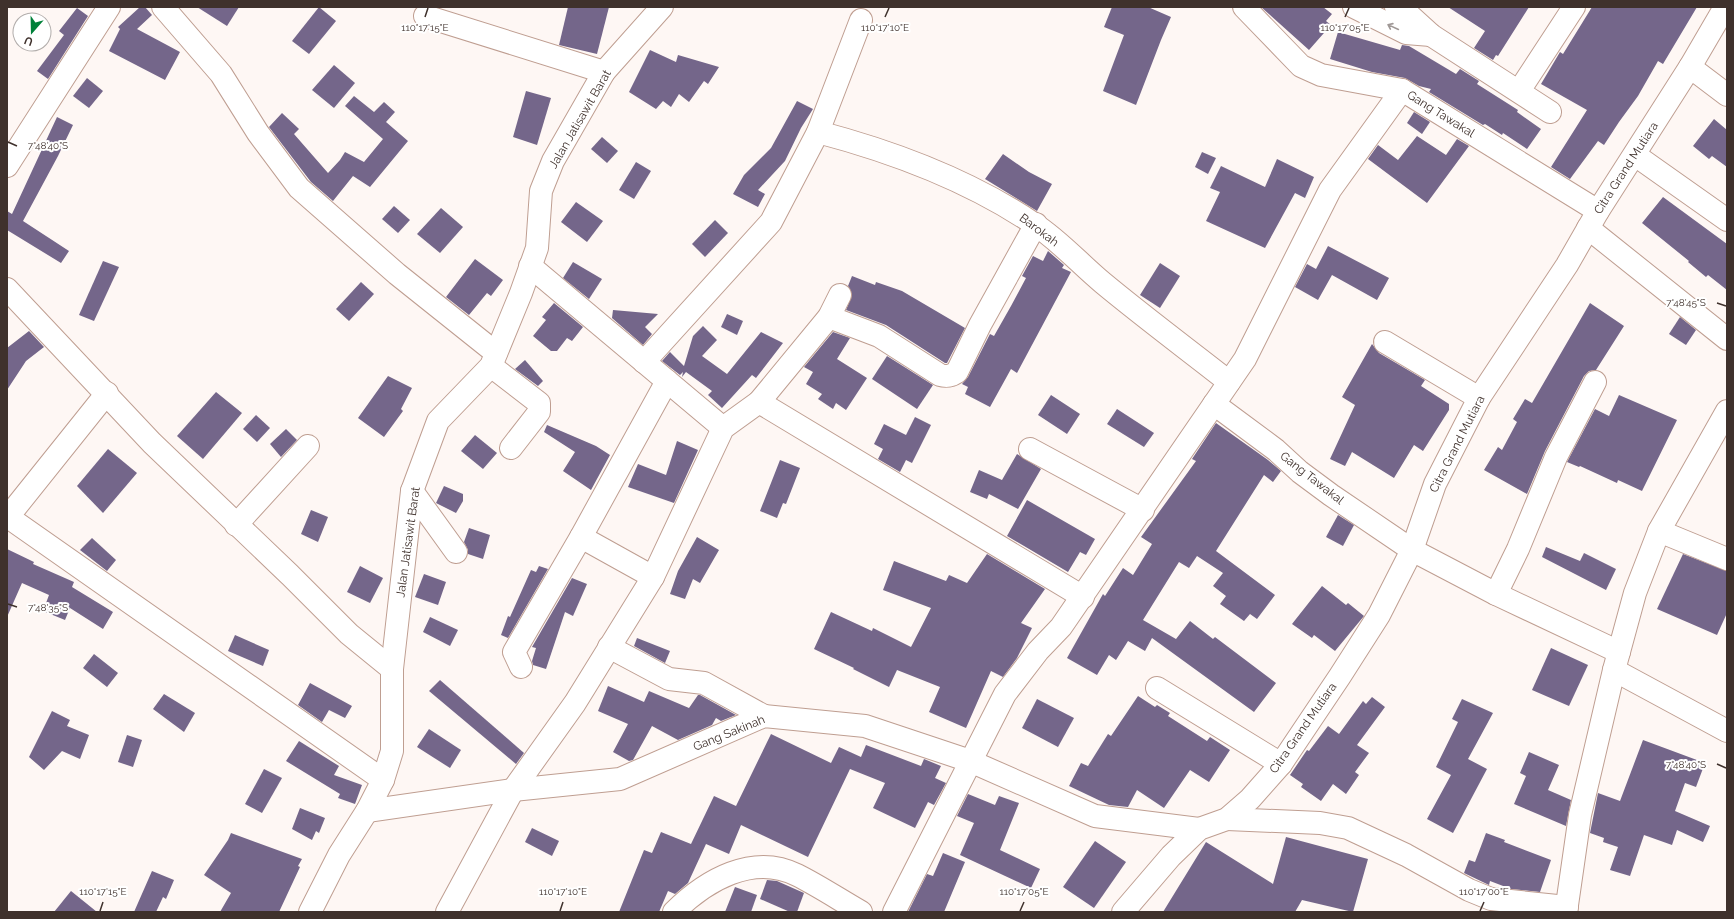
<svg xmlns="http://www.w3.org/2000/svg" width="1734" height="919" viewBox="0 0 1734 919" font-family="Raleway,sans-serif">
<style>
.building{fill:#74668a}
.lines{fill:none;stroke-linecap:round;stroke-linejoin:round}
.minor-casing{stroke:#bf9e91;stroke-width:24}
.minor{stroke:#fff;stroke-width:22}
.oneway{stroke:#9f9896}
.ticks{fill:none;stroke:#3f312c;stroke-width:1.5}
.labels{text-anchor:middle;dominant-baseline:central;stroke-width:4;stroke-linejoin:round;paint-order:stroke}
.street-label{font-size:12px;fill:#3f312c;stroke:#fff}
.ticks-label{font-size:10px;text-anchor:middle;fill:#3f312c;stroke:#fff;stroke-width:4;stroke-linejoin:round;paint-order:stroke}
</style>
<rect width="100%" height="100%" fill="#fef7f4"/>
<!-- building -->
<g class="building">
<polygon points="140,7 145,7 152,15 137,29 180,52 165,80 109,51 120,29 118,27"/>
<polygon points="197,7 239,7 227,26"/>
<polygon points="319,7 336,21 309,54 292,41"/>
<polygon points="568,7 609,7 597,54 559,45"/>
<polygon points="1112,7 1148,7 1171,17 1161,40 1136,105 1103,91 1124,35 1104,27"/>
<polygon points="1261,7 1323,7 1332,14 1326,21 1331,25 1309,50"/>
<polygon points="1448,7 1529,7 1498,56 1496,55 1493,60 1474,48 1485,31"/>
<polygon points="1592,7 1697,7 1663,64 1658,61 1638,96 1619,122 1604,145 1598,141 1570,179 1551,167 1587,110 1541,84 1560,52 1563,54"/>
<polygon points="77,8 88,16 48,79 37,71 64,35 59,31"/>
<polygon points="1338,32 1400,50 1402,45 1409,46 1456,74 1460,69 1479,81 1477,84 1518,110 1517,112 1541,129 1527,149 1503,133 1502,135 1485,124 1483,125 1429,92 1431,89 1419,86 1405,78 1372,72 1330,59"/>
<polygon points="650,50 676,62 678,55 719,67 708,84 704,81 689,102 679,94 671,107 663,101 656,109 629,92"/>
<polygon points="334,65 355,83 334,108 312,90"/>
<polygon points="87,78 103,91 89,108 73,96"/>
<polygon points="526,91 551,98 537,145 513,137"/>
<polygon points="354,96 374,112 384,102 395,112 386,122 408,141 370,187 353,176 333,201 311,182 269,127 282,113 299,129 294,134 328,173 340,160 345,152 364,162 383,139 345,106"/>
<polygon points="797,101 813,109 801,128 785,161 758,190 765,194 758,207 733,194 744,175 771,148"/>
<polygon points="1414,112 1430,122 1422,134 1407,123"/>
<polygon points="57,117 73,125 58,156 23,221 69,251 61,263 7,230 7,211 12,214"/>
<polygon points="1714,119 1727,130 1727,167 1712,156 1709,159 1693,146"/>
<polygon points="1417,136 1446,155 1457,139 1469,146 1427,203 1368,159 1378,145 1398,160"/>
<polygon points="602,137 618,151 607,163 591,149"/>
<polygon points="1202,152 1216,158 1208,174 1195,167"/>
<polygon points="1003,154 1029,172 1052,184 1037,211 985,179"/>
<polygon points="1277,159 1314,177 1305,198 1295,193 1265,248 1206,221 1220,192 1210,188 1221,166 1265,187"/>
<polygon points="636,162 651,171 634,199 619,190"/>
<polygon points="1663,197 1727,244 1727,290 1708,275 1706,277 1688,262 1689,261 1642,223"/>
<polygon points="576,202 603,221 587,242 561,222"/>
<polygon points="394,206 410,220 398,233 382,219"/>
<polygon points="441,208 463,227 440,253 417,234"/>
<polygon points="715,220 728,233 705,257 692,244"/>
<polygon points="1328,246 1389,278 1377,300 1332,275 1318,300 1295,287 1307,264 1316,269"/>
<polygon points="1048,251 1064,265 1062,268 1071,272 1017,373 1011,369 990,407 965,394 968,387 962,384 968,377 990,334 994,336 1011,306 1026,278 1022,276 1033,256 1043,261"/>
<polygon points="475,259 503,280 491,296 487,293 469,315 446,297"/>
<polygon points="103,261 119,267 94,321 79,315"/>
<polygon points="573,262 602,279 589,299 563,278"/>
<polygon points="1160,263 1180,276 1160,308 1140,295"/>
<polygon points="852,276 875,285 876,282 902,291 965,328 947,363 945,363 886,325 846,310 852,295 848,286"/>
<polygon points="361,282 374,294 349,321 336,309"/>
<polygon points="554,303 583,327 572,341 567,338 557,351 551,351 533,336 546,320 542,317"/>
<polygon points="1590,303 1624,326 1596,370 1589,371 1584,376 1545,451 1527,494 1484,470 1498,447 1502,450 1517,422 1513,419 1525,399 1532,403"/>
<polygon points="613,310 658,314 645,327 652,334 643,345 612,318"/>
<polygon points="727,314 743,321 737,335 721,327"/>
<polygon points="1680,317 1696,330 1686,345 1669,334"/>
<polygon points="703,326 717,340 702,356 727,374 761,332 783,343 756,378 752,375 722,408 708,395 712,391 686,372 682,377 683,372 680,375 662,361 670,352 684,366 693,336"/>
<polygon points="29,331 44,347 26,361 7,390 7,348"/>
<polygon points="833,332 850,338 837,359 867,378 846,410 836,403 833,409 818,399 822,394 806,384 813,372 804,367"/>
<polygon points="1372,344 1379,353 1425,380 1421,386 1449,404 1449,410 1423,451 1414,445 1394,478 1352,452 1345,466 1330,459 1355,405 1342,397"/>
<polygon points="887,356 933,385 917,409 872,379"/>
<polygon points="525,360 543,381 538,386 515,369"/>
<polygon points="388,376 412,388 401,409 403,411 384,437 358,418"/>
<polygon points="216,392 242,413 203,459 177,436"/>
<polygon points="1051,395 1080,414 1067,434 1038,415"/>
<polygon points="1619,395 1677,420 1642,491 1618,480 1617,483 1580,466 1579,467 1567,462 1595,409 1609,416"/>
<polygon points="1117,409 1154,433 1144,447 1107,424"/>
<polygon points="256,415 270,428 257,442 243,429"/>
<polygon points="915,417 931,425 912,463 906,460 900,472 878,459 883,449 874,444 884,424 906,435"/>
<polygon points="1216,423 1268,460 1281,471 1273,482 1264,475 1216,551 1275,595 1257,619 1250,614 1244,621 1220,604 1226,596 1213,586 1223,573 1197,556 1189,568 1179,562 1143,620 1176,639 1190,621 1213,639 1215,637 1276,683 1254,712 1152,638 1145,651 1128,641 1116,660 1109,655 1097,675 1067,658 1103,594 1105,596 1123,568 1133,575 1152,544 1141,537 1196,461 1192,459"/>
<polygon points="547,425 596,446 610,455 591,490 563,471 575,452 544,432"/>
<polygon points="286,429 297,440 281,457 270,444"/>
<polygon points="475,435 497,453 483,469 461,451"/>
<polygon points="677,441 698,450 674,503 628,487 638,464 666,475"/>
<polygon points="108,449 137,473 103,513 77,486"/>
<polygon points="1017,454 1041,469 1018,509 989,494 987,499 970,492 979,470 1002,480"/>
<polygon points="780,460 800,468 786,504 783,503 777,518 760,511"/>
<polygon points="444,486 463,494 463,501 456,513 436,503"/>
<polygon points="1027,500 1095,539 1086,555 1080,552 1068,572 1007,536"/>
<polygon points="311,510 328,517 318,542 301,534"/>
<polygon points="1338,515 1354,525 1343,546 1326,537"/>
<polygon points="469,528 490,535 483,559 468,554 468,550 464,542"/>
<polygon points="697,537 719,550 700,583 693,579 685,599 670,594 678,571"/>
<polygon points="92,538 116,560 107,571 80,550"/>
<polygon points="1546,547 1580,561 1584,553 1616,569 1606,590 1542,557"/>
<polygon points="7,549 34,562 33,564 74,582 72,587 113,612 103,629 70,608 65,620 43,611 49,595 22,583 7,617"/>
<polygon points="987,554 1045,589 1021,623 1032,628 1017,658 1003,677 991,671 966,728 929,712 940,687 897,670 889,687 853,669 854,668 814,649 831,612 872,631 873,628 911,647 931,608 883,590 894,561 946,581 949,575 967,583"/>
<polygon points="1683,554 1727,571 1727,613 1717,635 1657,609"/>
<polygon points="360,566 383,578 370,603 347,592"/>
<polygon points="539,566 548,569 508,638 501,635 508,616 510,617 531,570 536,572"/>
<polygon points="424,574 446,582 438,605 415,597"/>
<polygon points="572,578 587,584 573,616 565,612 546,669 533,665 532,661 536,648 532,647"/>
<polygon points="1322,586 1346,605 1348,603 1364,616 1335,651 1314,635 1312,638 1292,624"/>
<polygon points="430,617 458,630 450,646 423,632"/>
<polygon points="235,635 269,650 263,666 228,651"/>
<polygon points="637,638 670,651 665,663 634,646"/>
<polygon points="1551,648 1588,665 1569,706 1532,690"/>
<polygon points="94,654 118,673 107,687 83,668"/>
<polygon points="440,680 524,753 516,764 429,691"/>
<polygon points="310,683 352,706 345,718 329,710 322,722 298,705"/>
<polygon points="608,686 644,702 649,691 689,708 698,695 700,695 736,715 721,721 716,718 712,725 678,740 652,726 633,760 629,761 613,752 628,724 598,711"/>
<polygon points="164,694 195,713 184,732 153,709"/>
<polygon points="1138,696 1155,707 1157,705 1170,713 1168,716 1207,741 1210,737 1230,750 1209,782 1190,770 1164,808 1137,790 1128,807 1109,805 1069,786 1081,763 1088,766 1108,734 1111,736"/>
<polygon points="1372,697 1385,707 1357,745 1369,753 1355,772 1359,775 1346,794 1333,784 1321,801 1301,787 1303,784 1290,775 1307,750 1309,751 1328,726 1339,734 1363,701 1366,704"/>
<polygon points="1037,699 1074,718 1058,747 1022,728"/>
<polygon points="1462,699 1493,713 1468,759 1487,769 1453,833 1427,819 1451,775 1436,767 1458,722 1452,719"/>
<polygon points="52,711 70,720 67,726 89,735 80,759 62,751 44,770 29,757"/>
<polygon points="429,729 461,750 450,768 417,747"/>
<polygon points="771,734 831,763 839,747 861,757 866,745 921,766 924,759 941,766 935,778 946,783 934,805 928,802 915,828 873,808 885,783 850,769 808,857 741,825 729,854 706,844 688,883 675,894 668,891 659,912 619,912 644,850 652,853 661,832 691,844 714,796 736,806"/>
<polygon points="127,735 142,740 133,767 118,762"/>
<polygon points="1643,740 1705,763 1696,787 1685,783 1675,811 1710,826 1703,842 1677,830 1672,845 1644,835 1630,876 1610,870 1618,847 1603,842 1604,838 1590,833 1598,793 1620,801"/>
<polygon points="299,741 339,766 334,775 362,785 355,804 338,798 340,794 286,761"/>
<polygon points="1529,752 1559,765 1548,790 1571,800 1566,826 1514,804 1526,776 1520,773"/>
<polygon points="264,769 282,778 262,813 245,804"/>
<polygon points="968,794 995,805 999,796 1019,803 1000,850 1040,869 1031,888 960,855 974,823 957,816"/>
<polygon points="300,808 325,818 319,833 316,831 312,840 292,829"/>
<polygon points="532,828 559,841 552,856 525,842"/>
<polygon points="231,833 302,859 298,866 300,867 279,912 220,912 231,893 204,875 228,840"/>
<polygon points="1486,833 1505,840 1504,842 1551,860 1540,892 1511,889 1490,881 1489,885 1464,873 1469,860 1475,862"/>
<polygon points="1286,837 1368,859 1353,912 1302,900 1295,912 1163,912 1206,842 1273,884"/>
<polygon points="1095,841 1126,862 1094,908 1063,887"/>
<polygon points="943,853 965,862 944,912 908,912 927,874 933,876"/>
<polygon points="152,871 174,880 166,899 163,897 156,912 134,912"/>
<polygon points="767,880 777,881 804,893 797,912 790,912 760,899"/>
<polygon points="735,887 757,895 751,912 725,912"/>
<polygon points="71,891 97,912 54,912"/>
</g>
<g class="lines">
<defs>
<g id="minor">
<polyline points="163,7 221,74 258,133 299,188 397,274 496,353"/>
<polyline points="1244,7 1301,66 1321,75 1402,90 1598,211"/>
<polyline points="1354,7 1406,33 1431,35"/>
<polyline points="1396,7 1409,15 1431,35 1550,112"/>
<polyline points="425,16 604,72"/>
<polyline points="1690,67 1727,95"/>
<polyline points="1519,91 1574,7"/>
<path d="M 818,132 C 894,152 969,180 1034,224 C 1059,240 1080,264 1103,283 C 1144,317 1187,349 1229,382"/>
<polyline points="1635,155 1727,220"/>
<polyline points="7,166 109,7"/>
<polyline points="1588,228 1727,339"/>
<polyline points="530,266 723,428"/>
<polyline points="7,289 152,443 290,575 349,634 392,669"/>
<path d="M 829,317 L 879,336 L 940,375 C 947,377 951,376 957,372 L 980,325 L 1036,224"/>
<polyline points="1385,342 1479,398"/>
<polyline points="644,362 771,222 818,132 861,20"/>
<polyline points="491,366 539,403 539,412 511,448"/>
<polyline points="759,402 829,317 840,295"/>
<polyline points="1214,404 1276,450 1300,472 1331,495 1412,550 1496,594 1619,652"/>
<polyline points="1030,449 1143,510"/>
<polyline points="412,491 456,552"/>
<polyline points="8,517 383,780"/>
<polyline points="7,518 107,393"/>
<polyline points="236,525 308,446"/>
<polyline points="1659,531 1727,559"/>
<polyline points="581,537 653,577"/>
<polyline points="1496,594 1518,549 1556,457 1595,382"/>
<polyline points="609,647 669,679 704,683 764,716"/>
<polyline points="521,667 514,652 581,537 667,381"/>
<polyline points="1614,670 1727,731"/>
<polyline points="1157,688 1281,764"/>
<polyline points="367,811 513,790 620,779 764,716 865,726 970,761 1095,816 1199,829"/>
<polyline points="1227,819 1320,823 1348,828 1406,855 1469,890 1491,899 1567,907"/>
<polyline points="310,912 339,855 367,811 383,780 392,751 392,669 412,491 438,421 491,366 521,293 537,248 541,191 553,161 604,72 662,7"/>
<polyline points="447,912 513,790 575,703 653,577 723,428 759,402 1083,597"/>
<path d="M 674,912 C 706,880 753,853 797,875 C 819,886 840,900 861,912"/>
<polyline points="894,912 1005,694 1038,651 1061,627 1245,359 1330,190 1402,90"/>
<polyline points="1123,912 1171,856 1199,829 1227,819 1250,799 1281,764 1340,676 1379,615 1412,550 1435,484 1479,398 1567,265 1598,211 1690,67 1725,7"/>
<polyline points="1566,912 1580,815 1614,670 1635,593 1659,531 1727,411"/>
</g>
</defs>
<!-- minor casing -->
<use href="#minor" class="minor-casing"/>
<!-- minor -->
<use href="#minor" class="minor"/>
</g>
<!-- one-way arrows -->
<defs><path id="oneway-shaft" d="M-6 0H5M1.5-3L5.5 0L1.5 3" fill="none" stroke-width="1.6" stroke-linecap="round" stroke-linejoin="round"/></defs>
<use class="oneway" href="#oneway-shaft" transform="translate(1393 27) rotate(-155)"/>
<!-- ticks -->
<path class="ticks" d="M 425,17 L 428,8M 885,17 L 889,8M 1345,17 L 1349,8M 8,142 L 17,146M 1717,303 L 1726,306M 8,604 L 17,607M 1717,764 L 1726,768M 100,911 L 103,902M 560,911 L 563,902M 1020,911 L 1024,902M 1480,911 L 1484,902"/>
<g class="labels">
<!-- street labels -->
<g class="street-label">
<text transform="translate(1441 114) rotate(32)">Gang Tawakal</text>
<text transform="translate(580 119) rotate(-60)">Jalan Jatisawit Barat</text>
<text transform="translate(1626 168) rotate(-57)">Citra Grand Mutiara</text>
<text transform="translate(1039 230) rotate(37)">Barokah</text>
<text transform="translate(1457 444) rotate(-63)">Citra Grand Mutiara</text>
<text transform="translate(1312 478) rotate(38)">Gang Tawakal</text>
<text transform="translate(408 542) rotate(-82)">Jalan Jatisawit Barat</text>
<text transform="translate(1303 728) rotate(-55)">Citra Grand Mutiara</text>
<text transform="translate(729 733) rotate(-22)">Gang Sakinah</text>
</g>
</g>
<g class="ticks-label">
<text x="425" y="31">110°17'15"E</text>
<text x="885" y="31">110°17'10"E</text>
<text x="1345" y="31">110°17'05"E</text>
<text x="48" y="149">7°48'40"S</text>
<text x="1686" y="306">7°48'45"S</text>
<text x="48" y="611">7°48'35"S</text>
<text x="1686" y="768">7°48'40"S</text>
<text x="103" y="895">110°17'15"E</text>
<text x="563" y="895">110°17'10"E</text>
<text x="1024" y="895">110°17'05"E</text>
<text x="1484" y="895">110°17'00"E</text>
</g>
<!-- border -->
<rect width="1734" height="919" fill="none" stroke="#3f312c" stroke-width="16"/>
<!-- north arrow -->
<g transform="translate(32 32) rotate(200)"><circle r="19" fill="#ffffff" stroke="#b2adab"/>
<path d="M0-3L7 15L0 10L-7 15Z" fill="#008039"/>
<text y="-6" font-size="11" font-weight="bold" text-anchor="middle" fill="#3f312c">U</text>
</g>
</svg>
